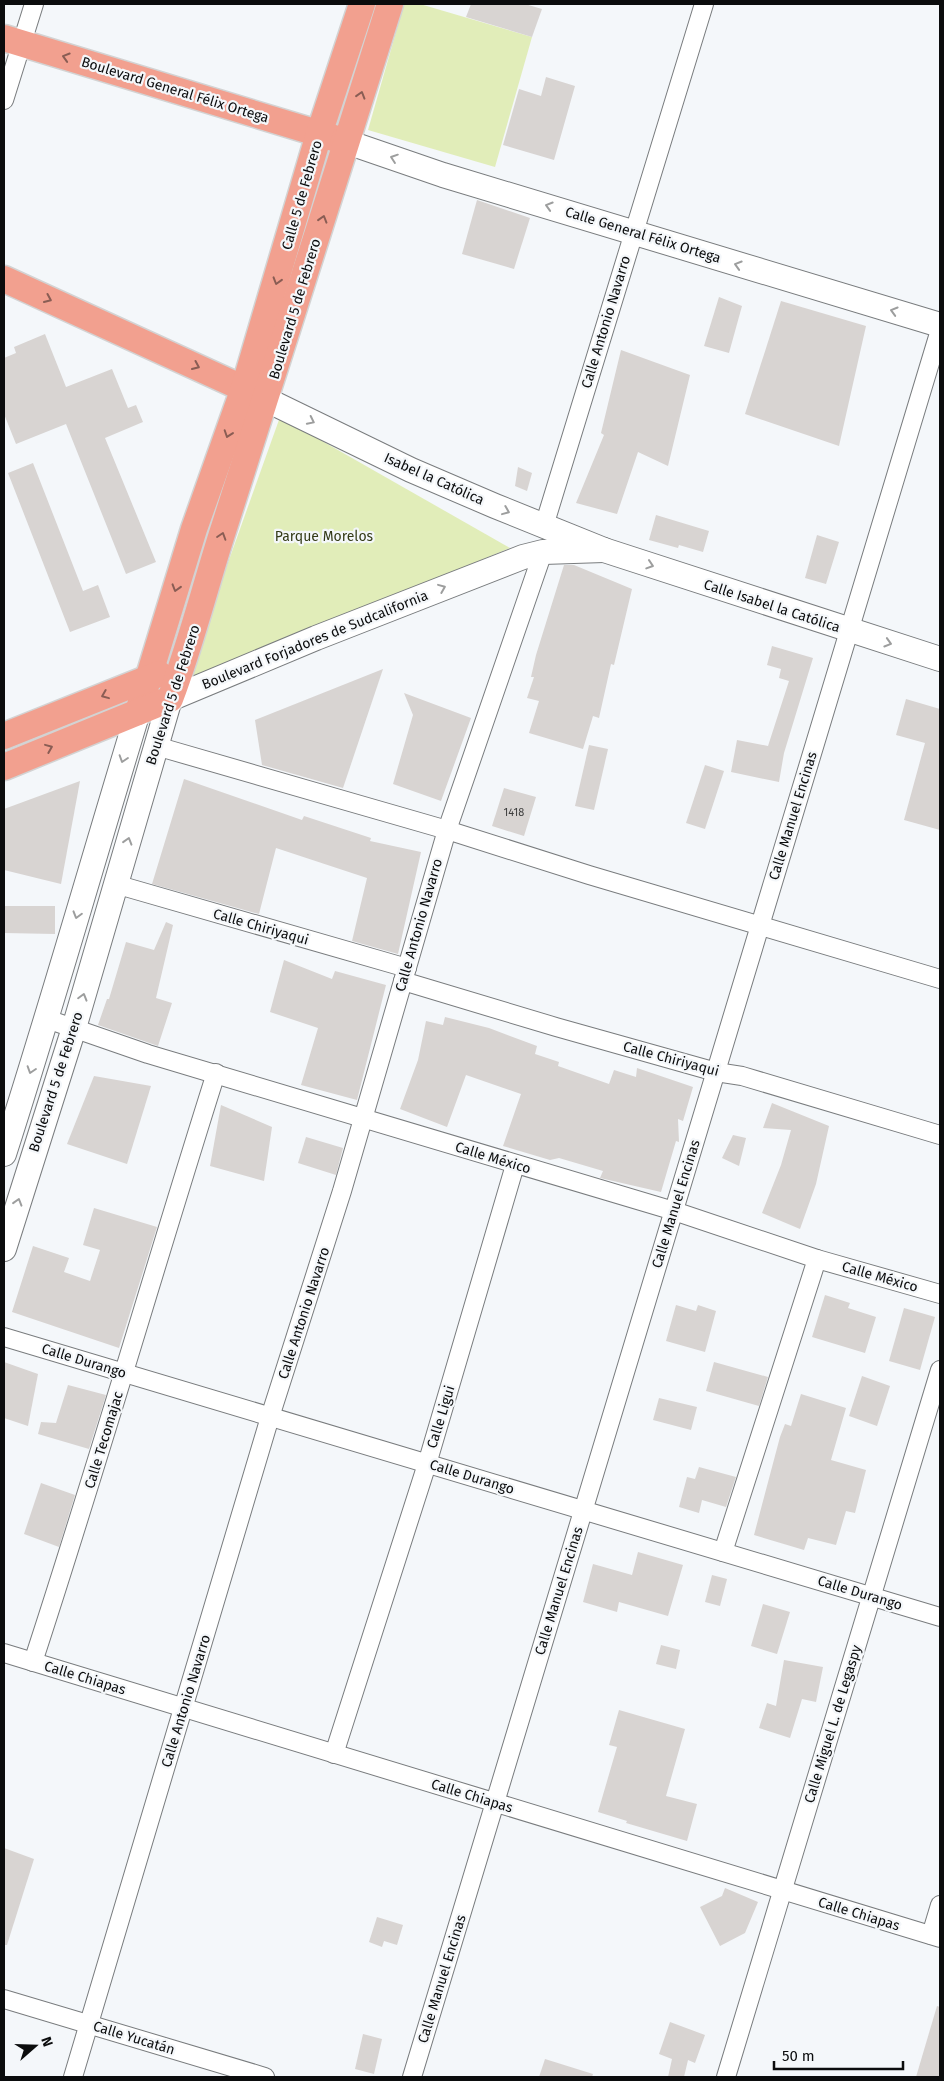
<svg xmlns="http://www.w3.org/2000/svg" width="944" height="2081" viewBox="0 0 944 2081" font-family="'Fira Sans',sans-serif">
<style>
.green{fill:#e1edb9}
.building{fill:#d8d4d2}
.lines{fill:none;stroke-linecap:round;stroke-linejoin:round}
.street-casing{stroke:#797c7e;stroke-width:20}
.secondary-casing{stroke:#797c7e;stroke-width:26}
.primary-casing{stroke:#d3d3d3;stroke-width:29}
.street{stroke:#fff;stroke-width:18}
.secondary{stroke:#fff;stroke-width:24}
.primary{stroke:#f2a08f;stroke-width:26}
.oneway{stroke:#8a5d54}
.oneway2{stroke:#9d9e9e}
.labels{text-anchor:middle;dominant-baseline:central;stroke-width:4.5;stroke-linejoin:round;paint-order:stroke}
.number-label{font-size:11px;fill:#3e3e3e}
.street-label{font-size:14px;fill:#0b0c0d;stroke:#f4f7fa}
.park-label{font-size:14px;fill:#343b17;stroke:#f4f7fa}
</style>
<rect width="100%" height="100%" fill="#f4f7fa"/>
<!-- green -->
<g class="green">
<polygon points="404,4 420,4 532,37 495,167 368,130"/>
<polygon points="280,417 510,548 185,683"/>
</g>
<!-- building -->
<g class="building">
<polygon points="471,4 525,4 542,9 532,37 466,17"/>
<polygon points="546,77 575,86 554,160 503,145 519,89 541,96"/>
<polygon points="477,200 530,218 514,269 462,254"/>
<polygon points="719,297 742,306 729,353 704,346"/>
<polygon points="781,301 866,326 839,446 745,414"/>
<polygon points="45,334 66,387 112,369 128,408 136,405 143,422 105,438 156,562 126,574 66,424 16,444 4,414 4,358 16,353 14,347"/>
<polygon points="621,350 690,375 668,466 638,452 617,514 576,503 604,435 601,433"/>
<polygon points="33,463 83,591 98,585 110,617 70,632 8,473"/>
<polygon points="518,467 532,473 527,491 515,486"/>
<polygon points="656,515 709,531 703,552 679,545 678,548 649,540"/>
<polygon points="817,535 839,542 826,584 805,578"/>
<polygon points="564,565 574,565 632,589 614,665 611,664 599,718 593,716 583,749 529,733 539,701 527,698 534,677 531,677 536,655"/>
<polygon points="772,646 813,658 784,753 779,782 731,772 737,740 768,746 789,681 779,678 781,669 767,665"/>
<polygon points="383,669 343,788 262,765 255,720"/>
<polygon points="404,693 471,718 441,801 393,784 413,715"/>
<polygon points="906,699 940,709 940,830 904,820 925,743 896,735"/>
<polygon points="589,745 608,749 594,810 575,806"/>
<polygon points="705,765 724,771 705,829 686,823"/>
<polygon points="184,779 302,820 304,816 371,838 370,841 421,852 398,954 352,941 367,878 276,848 259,914 152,884"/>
<polygon points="80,781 61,884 4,870 4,809"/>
<polygon points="504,788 536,797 524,836 492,826"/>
<polygon points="4,906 55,906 55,934 4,933"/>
<polygon points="166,922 173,925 156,998 172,1003 158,1046 98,1025 107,999 109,999 126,942 154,950"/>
<polygon points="284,960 332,979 335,971 386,985 357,1100 301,1085 318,1028 270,1012"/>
<polygon points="445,1017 489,1028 537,1046 535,1054 559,1062 558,1066 609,1084 614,1070 636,1077 637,1068 693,1087 683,1121 678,1119 679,1142 676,1141 661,1192 600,1178 603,1171 559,1158 550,1160 503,1146 521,1094 466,1075 447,1127 400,1109 418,1060 426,1021 443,1025"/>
<polygon points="94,1076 151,1086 127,1164 67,1144"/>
<polygon points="772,1103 829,1126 816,1184 800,1229 762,1213 781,1165 791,1130 763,1128"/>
<polygon points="221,1105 272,1127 264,1181 210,1166"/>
<polygon points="733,1135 746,1138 739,1166 722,1158"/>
<polygon points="306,1137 343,1148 336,1175 298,1163"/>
<polygon points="94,1208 157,1227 119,1348 12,1312 33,1246 69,1258 64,1272 90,1281 100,1250 83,1245"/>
<polygon points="825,1295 850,1303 848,1308 876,1317 865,1353 812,1337"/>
<polygon points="676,1305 696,1311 698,1305 716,1311 705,1352 666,1341"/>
<polygon points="904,1308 935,1317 920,1370 889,1361"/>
<polygon points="4,1362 38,1374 28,1426 4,1418"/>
<polygon points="714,1362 768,1377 759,1406 706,1391"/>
<polygon points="862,1376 890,1386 877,1426 849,1416"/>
<polygon points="68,1385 106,1395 89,1449 38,1434 41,1422 56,1423"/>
<polygon points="801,1394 846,1408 831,1460 866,1470 855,1513 846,1511 836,1545 808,1538 804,1550 754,1535 780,1437 785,1424 791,1426"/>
<polygon points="659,1398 697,1407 691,1430 653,1420"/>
<polygon points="699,1467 736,1477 726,1507 702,1500 699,1513 679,1507 687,1477 695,1479"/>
<polygon points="41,1483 75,1495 59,1547 24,1534"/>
<polygon points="638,1552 683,1565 668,1616 619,1602 617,1612 583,1602 593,1564 632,1575"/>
<polygon points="712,1575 727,1579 720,1606 705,1602"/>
<polygon points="763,1604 790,1612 777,1654 751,1646"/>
<polygon points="661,1645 680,1650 676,1669 656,1664"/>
<polygon points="784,1660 823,1667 816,1702 802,1699 790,1738 759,1728 767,1703 776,1706"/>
<polygon points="619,1710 685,1729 666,1796 697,1804 687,1841 626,1823 627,1821 598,1812 617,1747 609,1745"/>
<polygon points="4,1848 34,1859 7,1945 4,1945"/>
<polygon points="725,1888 758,1902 745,1933 720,1946 700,1907 722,1896"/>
<polygon points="377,1917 403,1925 397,1945 384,1941 382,1947 369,1942"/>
<polygon points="937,2006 940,2007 940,2077 916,2077"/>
<polygon points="670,2022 705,2035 695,2063 688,2060 684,2077 668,2077 672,2059 659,2054"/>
<polygon points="363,2034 382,2039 374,2074 355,2069"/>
<polygon points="545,2059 593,2074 592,2077 539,2077"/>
</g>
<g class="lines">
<defs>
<g id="street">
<polyline points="4,100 34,4"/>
<polyline points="544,526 704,4"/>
<polyline points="156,746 447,830 589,875 940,979"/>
<polyline points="115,884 407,968"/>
<polyline points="403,981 556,1027 716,1072 742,1076 940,1135"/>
<polyline points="47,1019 148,1054 674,1211 817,1259 940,1294"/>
<polyline points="4,1337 940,1617"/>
<polyline points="723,1552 817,1259"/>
<polyline points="4,1653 940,1938"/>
<path d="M 33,1662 C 97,1467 154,1269 216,1073"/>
<polyline points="334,1754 427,1464 515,1165"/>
<polyline points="931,1935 940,1905"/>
<polyline points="4,1999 265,2077"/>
<polyline points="73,2077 270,1417 342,1191 447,830 543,552"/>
<polyline points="412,2077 940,330"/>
<polyline points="726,2077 940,1370"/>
</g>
<g id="secondary">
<polyline points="347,142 443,175 940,325"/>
<polyline points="267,400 411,470 495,506 604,550 940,659"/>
<path d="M 4,1154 C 51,1008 93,860 138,712"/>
<polyline points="4,1249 74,1028 170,699 316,638 523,557 543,552 604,550"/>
</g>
<g id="primary">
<polyline points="4,38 337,139"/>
<polyline points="4,279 260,396"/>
<polyline points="138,712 194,529 244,388 319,134 362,4"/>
<polyline points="4,736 159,674"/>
<path d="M 4,767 L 170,699 C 190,646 204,591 221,537 C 278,359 334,182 390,4"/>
</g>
</defs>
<!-- street casing -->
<use href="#street" class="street-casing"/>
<!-- secondary casing -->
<use href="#secondary" class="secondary-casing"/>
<!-- primary casing -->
<use href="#primary" class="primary-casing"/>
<!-- street -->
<use href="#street" class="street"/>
<!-- secondary -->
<use href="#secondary" class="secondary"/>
<!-- primary -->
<use href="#primary" class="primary"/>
</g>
<!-- one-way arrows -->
<defs><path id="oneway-chevron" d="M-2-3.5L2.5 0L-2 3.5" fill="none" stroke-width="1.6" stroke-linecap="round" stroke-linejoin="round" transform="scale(1.25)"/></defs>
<g class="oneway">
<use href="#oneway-chevron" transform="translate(66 57) rotate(-163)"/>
<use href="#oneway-chevron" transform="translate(361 95) rotate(-73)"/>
<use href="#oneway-chevron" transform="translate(323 219) rotate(-73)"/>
<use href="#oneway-chevron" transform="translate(277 281) rotate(107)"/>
<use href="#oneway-chevron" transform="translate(48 299) rotate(24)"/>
<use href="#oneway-chevron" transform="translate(196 366) rotate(24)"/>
<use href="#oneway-chevron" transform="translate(228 434) rotate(109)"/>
<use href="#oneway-chevron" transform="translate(222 536) rotate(-72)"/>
<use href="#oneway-chevron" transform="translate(176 588) rotate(107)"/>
<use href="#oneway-chevron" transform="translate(105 695) rotate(158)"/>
<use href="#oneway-chevron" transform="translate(49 748) rotate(-22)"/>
</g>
<g class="oneway2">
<use href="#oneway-chevron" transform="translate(394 158) rotate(-161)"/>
<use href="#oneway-chevron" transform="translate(549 206) rotate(-163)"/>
<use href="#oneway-chevron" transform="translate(738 265) rotate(-163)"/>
<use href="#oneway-chevron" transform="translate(894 311) rotate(-164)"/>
<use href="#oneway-chevron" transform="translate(311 421) rotate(26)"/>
<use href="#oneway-chevron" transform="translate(506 511) rotate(22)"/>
<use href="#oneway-chevron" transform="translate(650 565) rotate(18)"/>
<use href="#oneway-chevron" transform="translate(442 588) rotate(-22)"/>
<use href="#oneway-chevron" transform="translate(888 643) rotate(17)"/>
<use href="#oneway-chevron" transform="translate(123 759) rotate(108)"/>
<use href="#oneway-chevron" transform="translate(128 841) rotate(-73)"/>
<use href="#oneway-chevron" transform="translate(77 915) rotate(106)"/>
<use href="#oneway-chevron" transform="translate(83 997) rotate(-74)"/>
<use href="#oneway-chevron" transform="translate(31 1070) rotate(108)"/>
<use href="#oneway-chevron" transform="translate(18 1202) rotate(-73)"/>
</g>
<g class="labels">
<!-- number labels -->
<g class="number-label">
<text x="514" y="812">1418</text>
</g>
<!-- street labels -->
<g class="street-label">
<text transform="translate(175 90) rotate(17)">Boulevard General Félix Ortega</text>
<text transform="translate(302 195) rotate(-74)">Calle 5 de Febrero</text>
<text transform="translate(643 235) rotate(17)">Calle General Félix Ortega</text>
<text transform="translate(295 309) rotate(-73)">Boulevard 5 de Febrero</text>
<text transform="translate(606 322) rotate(-73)">Calle Antonio Navarro</text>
<text transform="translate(434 479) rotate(24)">Isabel la Católica</text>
<text transform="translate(772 606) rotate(18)">Calle Isabel la Católica</text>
<text transform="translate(315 640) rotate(-22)">Boulevard Forjadores de Sudcalifornia</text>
<text transform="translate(173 695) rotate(-72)">Boulevard 5 de Febrero</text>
<text transform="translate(793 816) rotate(-73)">Calle Manuel Encinas</text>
<text transform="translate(419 925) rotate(-74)">Calle Antonio Navarro</text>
<text transform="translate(261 927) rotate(16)">Calle Chiriyaqui</text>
<text transform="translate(671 1059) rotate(15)">Calle Chiriyaqui</text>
<text transform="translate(56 1082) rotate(-72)">Boulevard 5 de Febrero</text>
<text transform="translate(493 1158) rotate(17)">Calle México</text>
<text transform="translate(676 1204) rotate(-73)">Calle Manuel Encinas</text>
<text transform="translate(880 1277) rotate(16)">Calle México</text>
<text transform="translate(304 1313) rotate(-72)">Calle Antonio Navarro</text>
<text transform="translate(84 1361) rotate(17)">Calle Durango</text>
<text transform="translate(441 1417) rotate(-73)">Calle Ligui</text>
<text transform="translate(104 1440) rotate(-73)">Calle Tecomajac</text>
<text transform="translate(472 1477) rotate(17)">Calle Durango</text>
<text transform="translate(559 1591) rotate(-73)">Calle Manuel Encinas</text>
<text transform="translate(860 1593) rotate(17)">Calle Durango</text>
<text transform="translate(85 1678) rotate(17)">Calle Chiapas</text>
<text transform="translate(186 1701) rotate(-73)">Calle Antonio Navarro</text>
<text transform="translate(833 1724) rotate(-73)">Calle Miguel L. de Legaspy</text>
<text transform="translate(472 1796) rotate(17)">Calle Chiapas</text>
<text transform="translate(859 1914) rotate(17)">Calle Chiapas</text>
<text transform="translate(442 1979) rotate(-73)">Calle Manuel Encinas</text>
<text transform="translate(134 2038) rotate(17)">Calle Yucatán</text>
</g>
<!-- park labels -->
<g class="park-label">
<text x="324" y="536">Parque Morelos</text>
</g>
</g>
<!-- border -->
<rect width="944" height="2081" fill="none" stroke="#0b0c0d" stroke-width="10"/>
<!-- north arrow -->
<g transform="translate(35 2046) rotate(70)" stroke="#f4f7fa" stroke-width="4" paint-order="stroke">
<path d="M0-4L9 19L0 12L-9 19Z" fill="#0b0c0d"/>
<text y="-8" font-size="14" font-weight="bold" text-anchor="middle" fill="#0b0c0d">N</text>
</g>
<!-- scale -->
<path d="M774 2061v8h129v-8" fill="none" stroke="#0b0c0d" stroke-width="2.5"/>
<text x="782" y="2061" font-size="15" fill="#0b0c0d" stroke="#f4f7fa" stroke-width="4" paint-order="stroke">50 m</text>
</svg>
